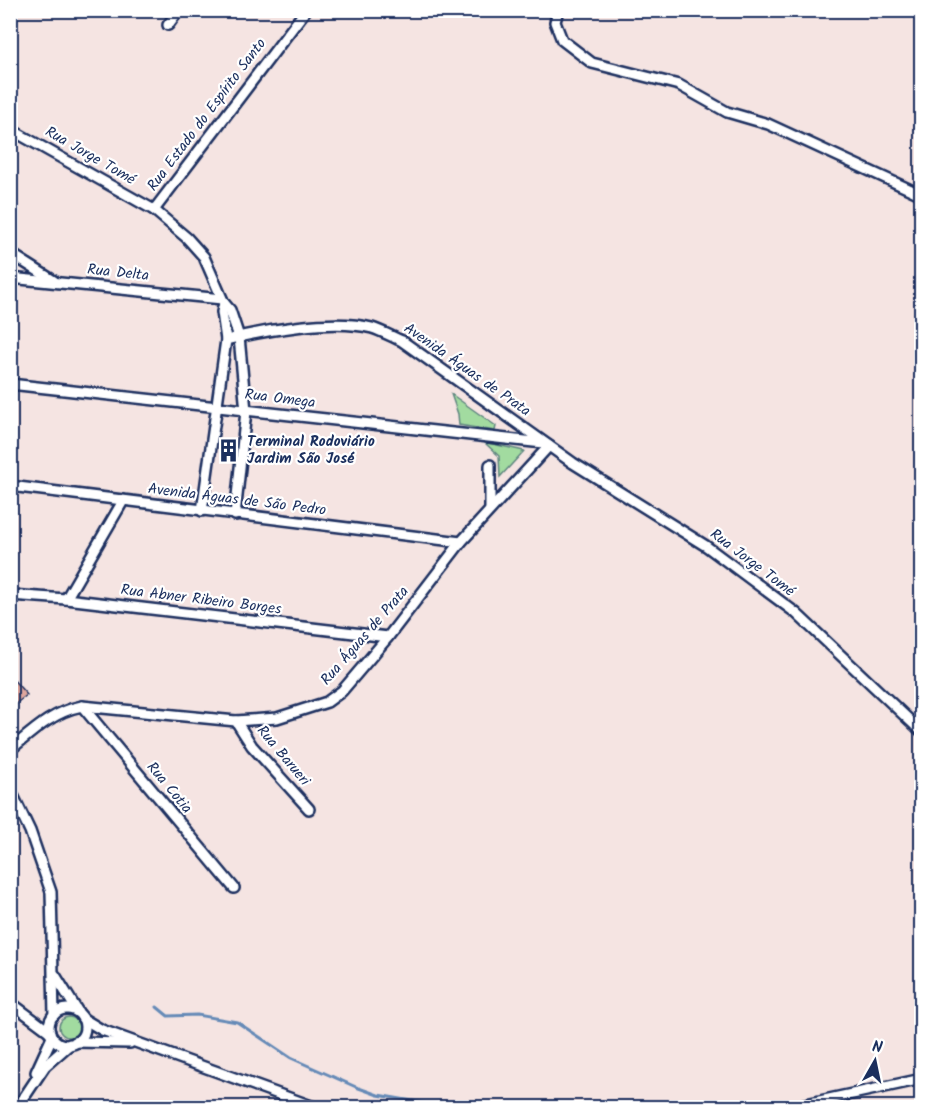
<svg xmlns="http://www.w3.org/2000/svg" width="932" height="1118" viewBox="0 0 932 1118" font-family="Kalam,sans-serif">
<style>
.green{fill:#a2dba0;stroke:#5e857f;stroke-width:1.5}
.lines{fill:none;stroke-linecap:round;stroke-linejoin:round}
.stream{stroke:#658ab7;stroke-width:3}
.building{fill:#dfa69d;stroke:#1b2f5e;stroke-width:1.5}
.street-casing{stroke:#1b2f5e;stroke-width:14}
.street{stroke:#fff;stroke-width:9}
.labels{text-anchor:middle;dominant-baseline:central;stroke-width:4.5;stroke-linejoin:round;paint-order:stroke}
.street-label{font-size:15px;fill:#1b2f5e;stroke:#fff}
.poi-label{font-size:15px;font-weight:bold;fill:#1b2f5e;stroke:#fff;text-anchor:start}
</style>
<rect width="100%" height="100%" fill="#f5e4e2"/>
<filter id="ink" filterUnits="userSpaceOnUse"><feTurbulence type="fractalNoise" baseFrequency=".0167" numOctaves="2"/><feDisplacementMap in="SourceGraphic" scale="12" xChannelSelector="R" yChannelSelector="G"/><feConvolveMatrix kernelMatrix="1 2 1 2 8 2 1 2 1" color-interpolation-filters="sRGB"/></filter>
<g filter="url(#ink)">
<!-- green -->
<g class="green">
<polygon points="451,394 496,426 495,431 459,425 458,414"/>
<polygon points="484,442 524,451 500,477 499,456"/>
<circle cx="69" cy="1027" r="10"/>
</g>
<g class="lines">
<!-- stream -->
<polyline class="stream" points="157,1007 168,1016 197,1015 237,1022 291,1058 356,1087 378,1095 424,1103 433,1108"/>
</g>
<!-- building -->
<polygon class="building" points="10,676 27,695 10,708"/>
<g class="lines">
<defs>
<g id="street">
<polyline points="558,10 555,22 562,40 592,63 679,85 727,112 768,124 922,195"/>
<polyline points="168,25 179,10"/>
<polyline points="10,129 154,210 187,238 204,257 224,303 230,310 239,337 246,411 235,515"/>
<polyline points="154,210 306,10"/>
<polyline points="10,253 54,281"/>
<polyline points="10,278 222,299"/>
<path d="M 226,340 C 266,330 333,318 372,328 C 382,331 392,337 402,341 L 573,463 L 706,546 L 796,613 L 922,732"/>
<polyline points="10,384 543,443"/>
<polyline points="10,486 461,542"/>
<polyline points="490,509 490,465"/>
<polyline points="202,511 226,340 222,312 224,303"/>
<polyline points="10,595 66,599 388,637"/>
<polyline points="66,599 123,501"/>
<polyline points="82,706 234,888"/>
<polyline points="236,721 252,746 309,809"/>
<path d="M 10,750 C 33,731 52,712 82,706 L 236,721 L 277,718 L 327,702 L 342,691 L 388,637 L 461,542 L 549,446"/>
<polyline points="10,789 30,831 51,892 54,1015"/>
<polyline points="55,975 78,1012"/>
<polyline points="10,1002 50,1032"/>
<circle cx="67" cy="1027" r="18"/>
<polyline points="82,1018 102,1030 317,1108"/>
<polyline points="75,1042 130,1043"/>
<polyline points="36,1072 52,1037"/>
<polyline points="17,1108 45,1066 70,1044"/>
<polyline points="787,1108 922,1079"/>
</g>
</defs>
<!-- street casing -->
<use href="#street" class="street-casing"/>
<!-- street -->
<use href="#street" class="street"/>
</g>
</g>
<!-- icons -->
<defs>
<symbol id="building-bare" viewBox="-9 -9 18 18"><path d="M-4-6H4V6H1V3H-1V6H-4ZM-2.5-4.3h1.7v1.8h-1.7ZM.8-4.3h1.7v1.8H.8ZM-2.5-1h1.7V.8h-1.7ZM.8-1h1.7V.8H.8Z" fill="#1b2f5e" stroke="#fff" stroke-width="2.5" paint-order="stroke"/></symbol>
</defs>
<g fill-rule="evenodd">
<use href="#building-bare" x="212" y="434" width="33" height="33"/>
</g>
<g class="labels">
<!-- street labels -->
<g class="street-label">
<text transform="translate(207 115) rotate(-53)">Rua Estado do Espírito Santo</text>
<text transform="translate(90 156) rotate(30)">Rua Jorge Tomé</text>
<text transform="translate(118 273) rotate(6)">Rua Delta</text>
<text transform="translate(467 370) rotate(35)">Avenida Águas de Prata</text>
<text transform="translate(280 399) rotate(7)">Rua Omega</text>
<text transform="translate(237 500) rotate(7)">Avenida Águas de São Pedro</text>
<text transform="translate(752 563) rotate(37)">Rua Jorge Tomé</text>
<text transform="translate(201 600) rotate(7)">Rua Abner Ribeiro Borges</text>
<text transform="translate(365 636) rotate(-49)">Rua Águas de Prata</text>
<text transform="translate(283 756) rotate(50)">Rua Barueri</text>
<text transform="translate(169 788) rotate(50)">Rua Cotia</text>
</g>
<!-- poi labels -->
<g class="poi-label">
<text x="247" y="442">Terminal Rodoviário<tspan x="247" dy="17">Jardim São José</tspan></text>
</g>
</g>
<!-- margin -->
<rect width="932" height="1118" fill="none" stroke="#fff" stroke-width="36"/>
<rect x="18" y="18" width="896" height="1082" fill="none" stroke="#1b2f5e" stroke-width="2" filter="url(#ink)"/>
<!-- north arrow -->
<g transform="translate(875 1061) rotate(9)" stroke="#ffffff" stroke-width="4.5" paint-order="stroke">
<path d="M0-4.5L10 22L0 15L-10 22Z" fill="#1b2f5e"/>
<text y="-9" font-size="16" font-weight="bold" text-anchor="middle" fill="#1b2f5e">N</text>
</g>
</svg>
